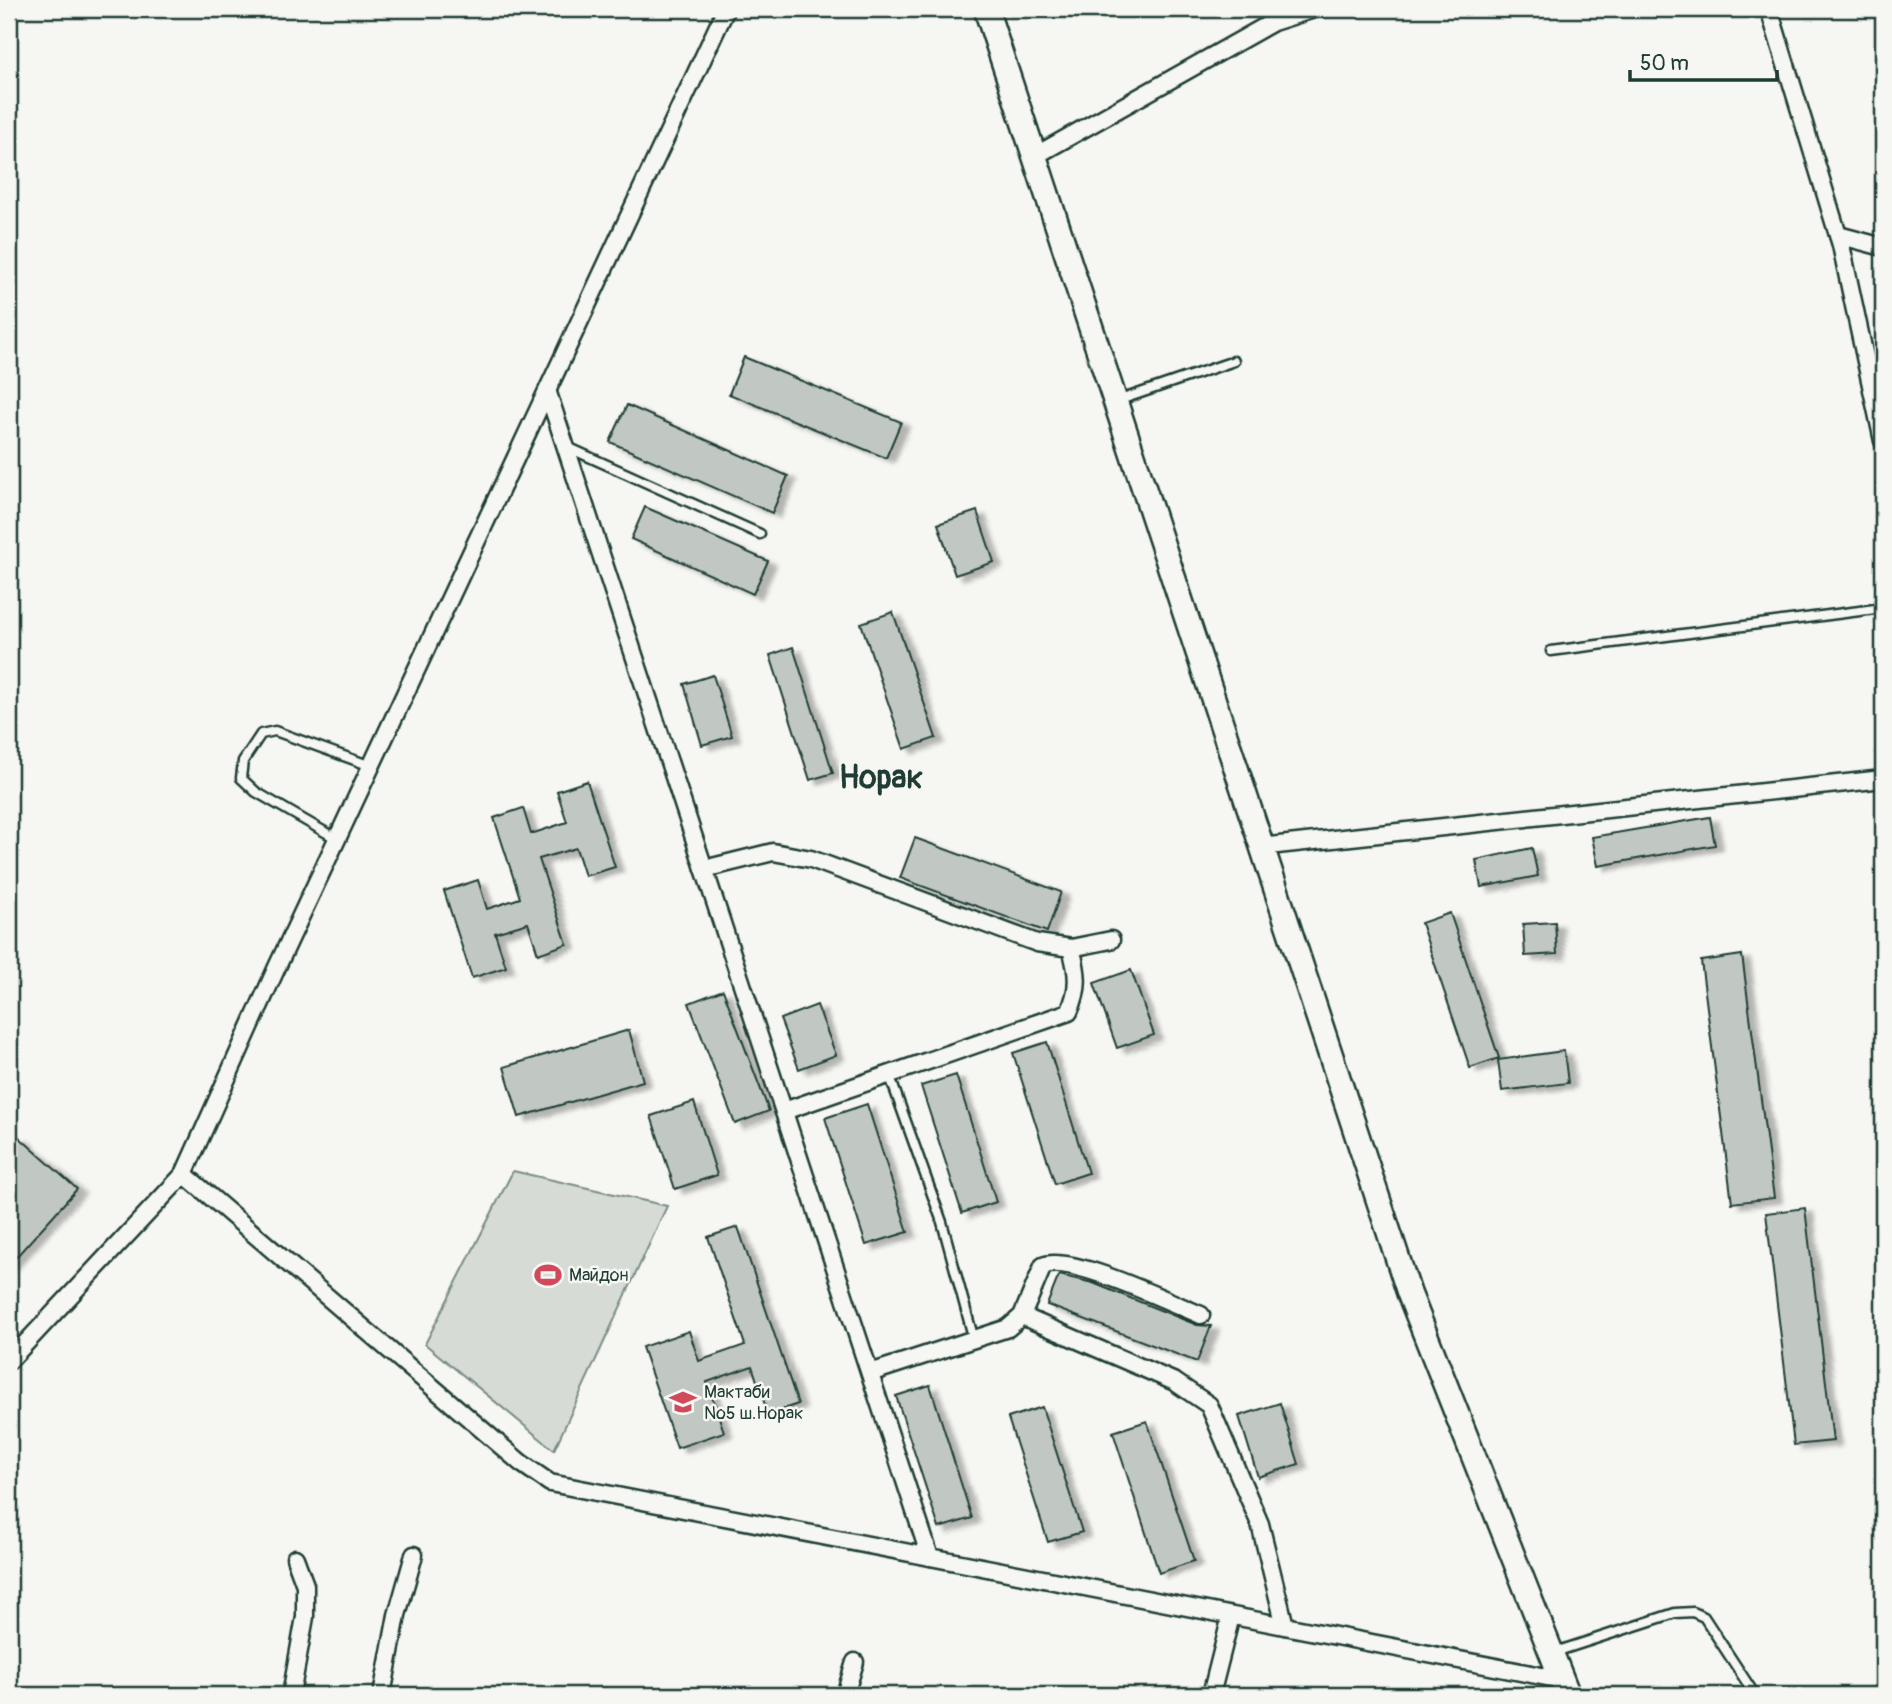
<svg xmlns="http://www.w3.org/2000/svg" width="1892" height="1704" viewBox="0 0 1892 1704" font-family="Pangolin,sans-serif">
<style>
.green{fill:#d6dbd6;stroke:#7a8c85;stroke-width:2}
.building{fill:#c1c8c3;stroke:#1f3d34;stroke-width:2;filter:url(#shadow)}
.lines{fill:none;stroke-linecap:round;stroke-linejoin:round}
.service-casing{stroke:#1f3d34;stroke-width:13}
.minor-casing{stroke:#1f3d34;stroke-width:21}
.secondary-casing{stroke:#1f3d34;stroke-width:28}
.service{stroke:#f6f6f2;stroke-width:8}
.minor{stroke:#f6f6f2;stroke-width:16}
.secondary{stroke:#f6f6f2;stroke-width:23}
.labels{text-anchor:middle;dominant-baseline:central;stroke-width:5;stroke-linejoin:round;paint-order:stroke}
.poi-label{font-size:18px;fill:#1f3d34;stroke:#f6f6f2;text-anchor:start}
.town-label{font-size:32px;font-weight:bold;fill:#1f3d34;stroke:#f6f6f2}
</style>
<defs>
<filter id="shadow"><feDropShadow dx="8" dy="4.5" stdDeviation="2" flood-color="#0004"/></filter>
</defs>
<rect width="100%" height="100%" fill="#f6f6f2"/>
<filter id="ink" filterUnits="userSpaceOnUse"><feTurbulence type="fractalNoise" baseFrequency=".0143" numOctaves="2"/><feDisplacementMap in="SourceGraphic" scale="14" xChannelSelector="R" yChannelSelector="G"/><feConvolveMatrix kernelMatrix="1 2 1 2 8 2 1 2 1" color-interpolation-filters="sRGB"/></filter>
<g filter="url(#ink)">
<!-- green -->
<polygon class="green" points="513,1171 667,1206 554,1450 425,1344"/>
<!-- building -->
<g class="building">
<polygon points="744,357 901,422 886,458 729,394"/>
<polygon points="627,405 788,476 772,513 610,442"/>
<polygon points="645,507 768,561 753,594 631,539"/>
<polygon points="977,511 994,562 955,575 938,524"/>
<polygon points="893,612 936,738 904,749 861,623"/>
<polygon points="793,647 833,773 810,780 770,655"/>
<polygon points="713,675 732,736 702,745 684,684"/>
<polygon points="587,781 615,867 585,876 576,848 539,859 567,944 538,954 528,923 495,933 506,967 472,978 444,891 478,880 487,909 520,898 494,818 523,808 531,834 567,822 557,791"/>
<polygon points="1710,817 1715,845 1598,866 1592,837"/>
<polygon points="915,838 1061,892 1047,932 900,878"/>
<polygon points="1532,848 1538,876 1481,887 1476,860"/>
<polygon points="1450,913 1499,1058 1470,1068 1421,923"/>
<polygon points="1555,922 1557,954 1525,956 1523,924"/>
<polygon points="1742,955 1774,1198 1732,1203 1701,961"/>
<polygon points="1131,970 1154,1035 1117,1048 1094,983"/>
<polygon points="723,990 769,1111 735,1124 689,1003"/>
<polygon points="817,1005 836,1055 799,1069 780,1019"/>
<polygon points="629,1030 643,1081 519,1117 504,1067"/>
<polygon points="1047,1042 1088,1173 1055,1184 1013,1053"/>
<polygon points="1564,1051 1568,1083 1502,1091 1498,1060"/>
<polygon points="956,1075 996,1202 962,1213 921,1086"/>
<polygon points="694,1102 717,1175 675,1189 651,1116"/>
<polygon points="867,1104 908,1232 866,1245 825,1118"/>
<polygon points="19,1137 77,1189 9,1265 9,1148"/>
<polygon points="1805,1208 1833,1441 1794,1445 1766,1213"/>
<polygon points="738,1227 798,1404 768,1414 752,1366 707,1382 724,1432 677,1448 642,1347 689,1331 699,1361 745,1345 708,1237"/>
<polygon points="1059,1275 1093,1283 1197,1325 1211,1326 1197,1362 1047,1305"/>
<polygon points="930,1385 972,1518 939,1528 896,1396"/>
<polygon points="1280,1403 1299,1464 1258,1477 1239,1416"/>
<polygon points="1042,1407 1082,1532 1048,1542 1008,1418"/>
<polygon points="1147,1421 1194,1561 1159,1573 1113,1432"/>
</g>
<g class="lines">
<defs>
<g id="service">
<polyline points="1117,401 1234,361"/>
<polyline points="565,446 760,534"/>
<polyline points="1551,651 1883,608"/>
<polyline points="337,839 256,792 241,778 243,761 261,734 275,731 371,766"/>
<polyline points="889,1074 942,1222 974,1340"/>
<polyline points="1552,1653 1675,1613 1693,1612 1704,1617 1755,1695"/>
</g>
<g id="minor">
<polyline points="1769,9 1841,245 1883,441"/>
<polyline points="1033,157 1273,22 1314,9"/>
<polyline points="1838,235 1883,247"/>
<polyline points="548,393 930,1557"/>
<polyline points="1260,847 1883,779"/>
<polyline points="704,869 773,852 811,859 1037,943 1071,948 1111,940"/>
<path d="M 784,1111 L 1069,1012 C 1080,988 1078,973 1071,948"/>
<polyline points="184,1174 521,1463 550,1483 1562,1680"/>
<polyline points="1022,1316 1175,1382 1209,1405 1260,1524 1285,1626"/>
<polyline points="9,1361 184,1174 277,967 726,9"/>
<path d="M 870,1373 L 1008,1328 L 1022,1316 L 1043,1266 C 1069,1253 1171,1303 1201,1315"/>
<polyline points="291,1695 305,1617 305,1585 295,1558"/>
<polyline points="382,1695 397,1615 414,1555"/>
<polyline points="845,1695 855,1662"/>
<polyline points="1211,1695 1231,1616"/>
</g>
<polyline id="secondary" points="986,9 1409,1293 1568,1695"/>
</defs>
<!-- service casing -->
<use href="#service" class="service-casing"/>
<!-- minor casing -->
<use href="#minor" class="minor-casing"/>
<!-- secondary casing -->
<use href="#secondary" class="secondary-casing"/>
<!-- service -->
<use href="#service" class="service"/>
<!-- minor -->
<use href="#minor" class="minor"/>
<!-- secondary -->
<use href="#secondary" class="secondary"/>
</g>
</g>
<!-- icons -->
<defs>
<symbol id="stadium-bare" viewBox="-9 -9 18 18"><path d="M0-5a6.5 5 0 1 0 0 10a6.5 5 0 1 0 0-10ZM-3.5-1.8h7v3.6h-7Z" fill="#d1495b" stroke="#f6f6f2" stroke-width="2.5" paint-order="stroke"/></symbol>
<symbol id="school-bare" viewBox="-9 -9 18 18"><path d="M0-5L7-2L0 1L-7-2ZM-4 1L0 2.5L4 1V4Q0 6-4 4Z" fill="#d1495b" stroke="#f6f6f2" stroke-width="2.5" paint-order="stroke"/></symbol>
</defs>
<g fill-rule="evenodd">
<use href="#stadium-bare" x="529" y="1256" width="38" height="38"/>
<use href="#school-bare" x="664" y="1383" width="38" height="38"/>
</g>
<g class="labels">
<!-- poi labels -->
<g class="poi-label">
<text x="569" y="1275">Майдон</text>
<text x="704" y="1392">Мактаби<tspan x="704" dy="21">№5 ш.Норак</tspan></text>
</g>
<!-- town labels -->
<g class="town-label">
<text x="881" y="778">Норак</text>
</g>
</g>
<!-- margin -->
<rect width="1892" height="1704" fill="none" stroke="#f6f6f2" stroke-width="35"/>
<rect x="18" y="18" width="1857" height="1669" fill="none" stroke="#1f3d34" stroke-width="2.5" filter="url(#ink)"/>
<!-- scale -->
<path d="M1630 70v10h147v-10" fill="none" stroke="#1f3d34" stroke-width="3.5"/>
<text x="1640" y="70" font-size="21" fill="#1f3d34" stroke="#f6f6f2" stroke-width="5" paint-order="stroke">50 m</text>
</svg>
